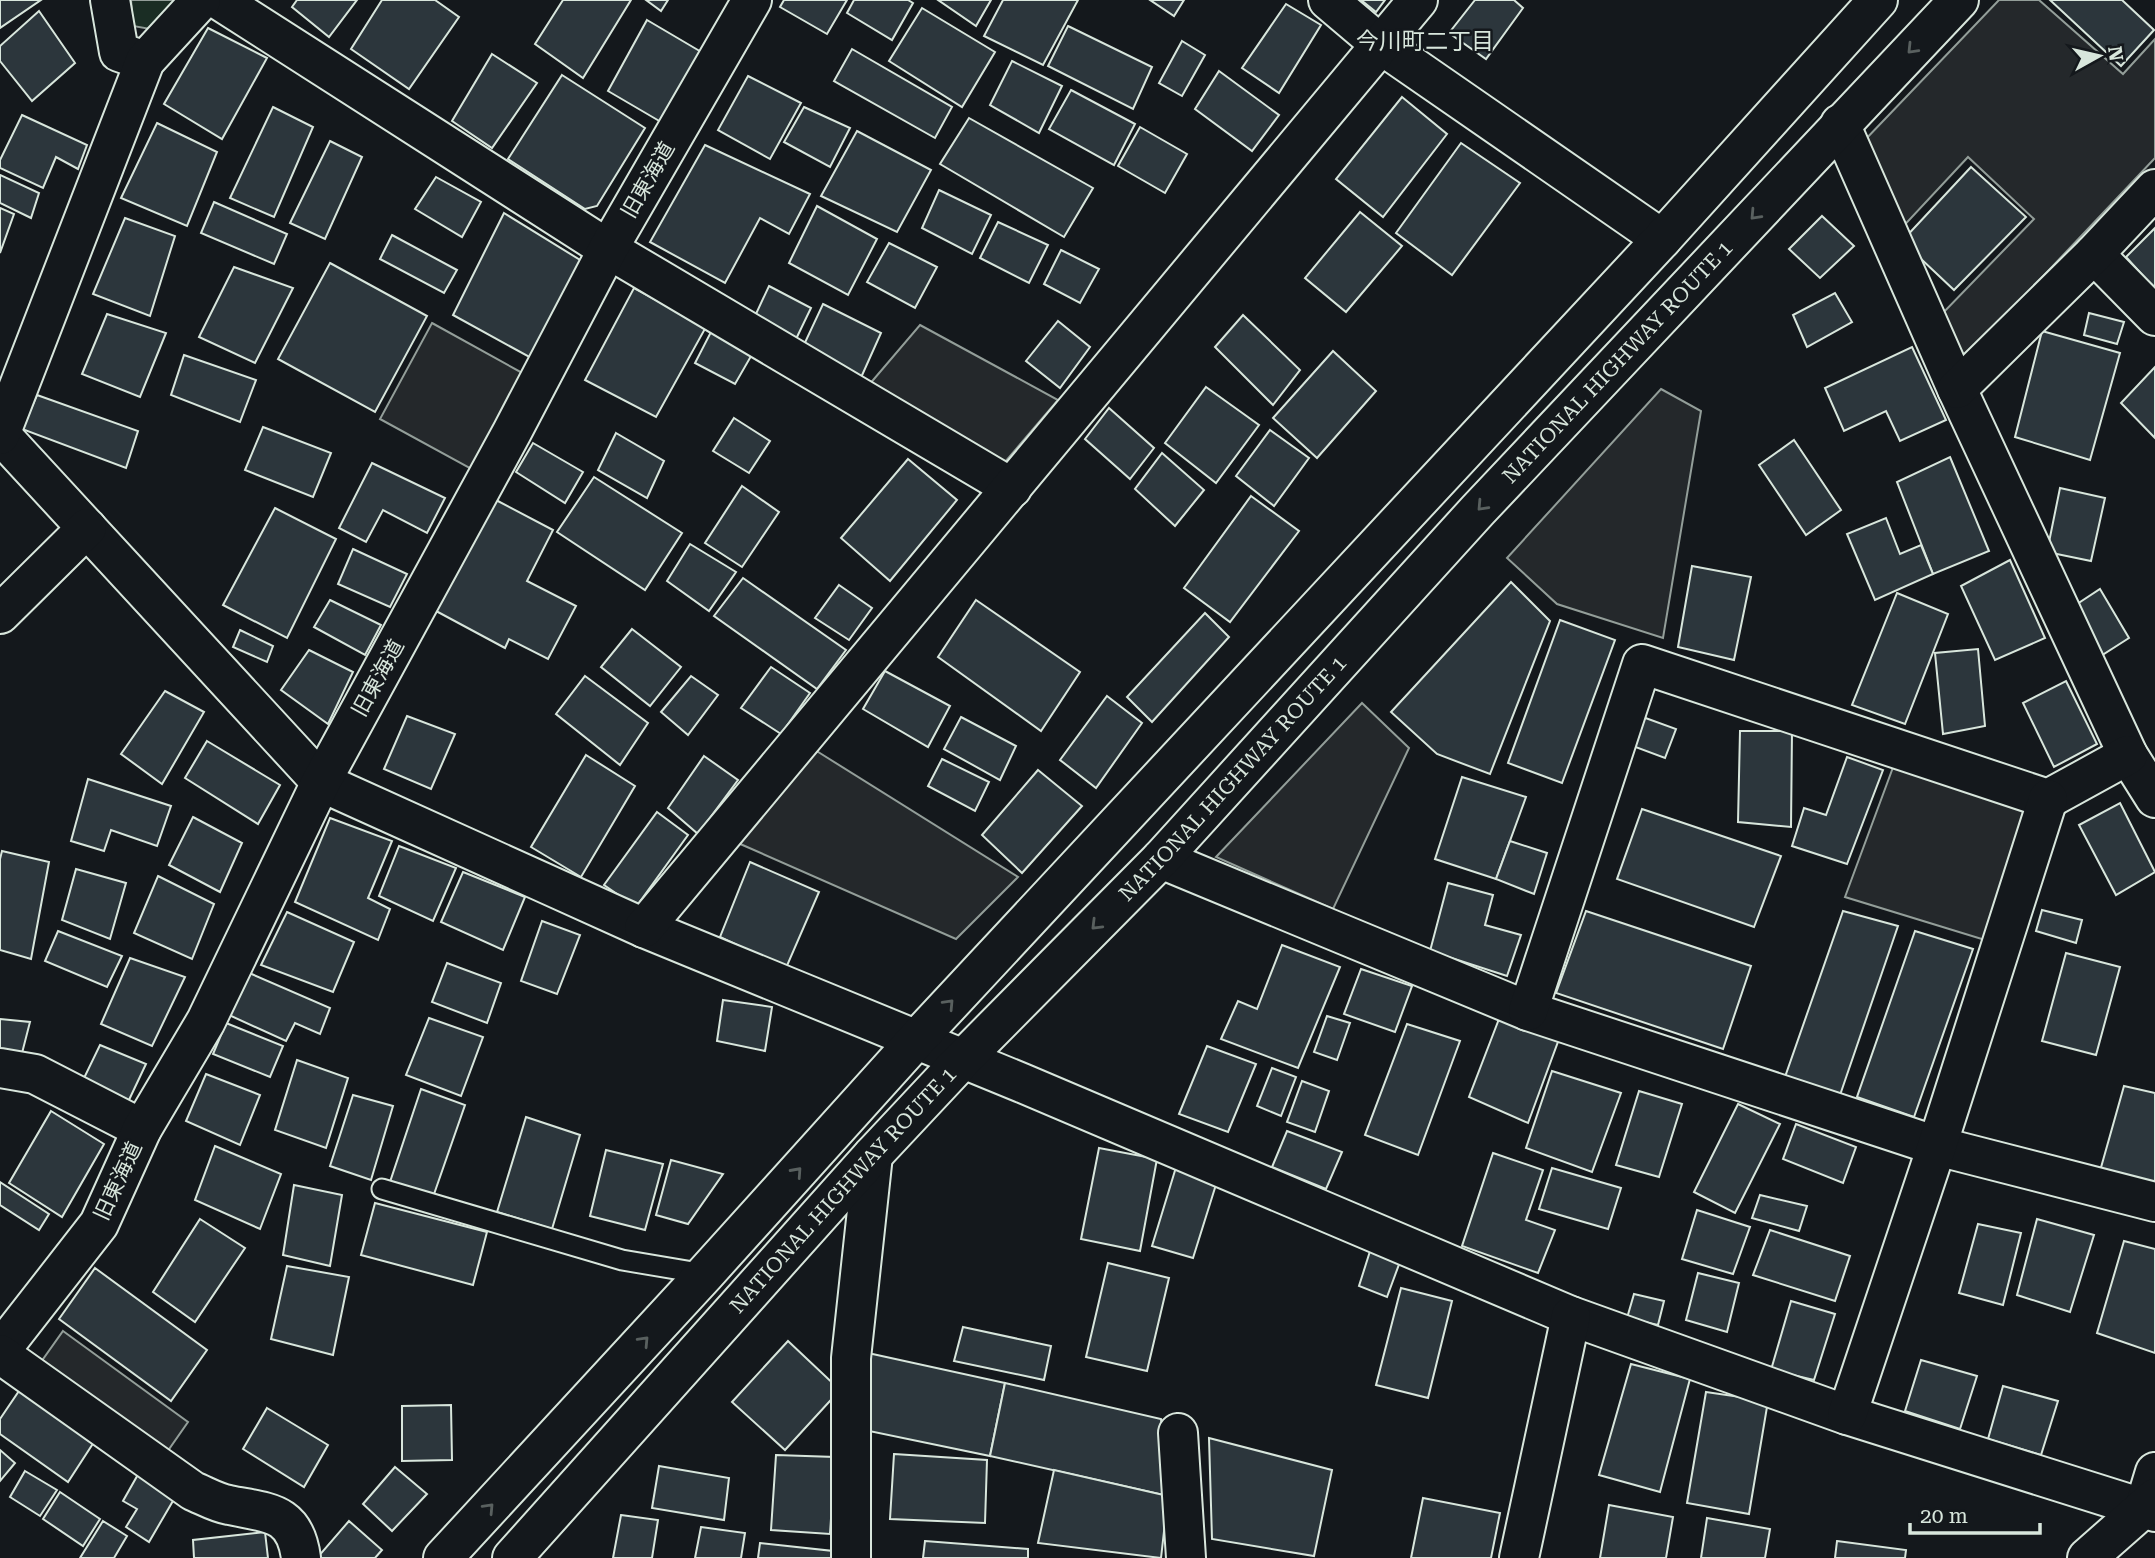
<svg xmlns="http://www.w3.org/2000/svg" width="2155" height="1558" viewBox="0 0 2155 1558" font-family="'Roboto Serif','Noto Sans JP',serif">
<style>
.green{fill:#1a2d24;stroke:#939e99;stroke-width:2}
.parking{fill:#24282b;stroke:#939e99;stroke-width:2}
.building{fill:#2c363c;stroke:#d8e6dc;stroke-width:2}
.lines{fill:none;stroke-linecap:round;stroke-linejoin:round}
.service-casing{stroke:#d8e6dc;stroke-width:23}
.minor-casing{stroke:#d8e6dc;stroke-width:42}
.tertiary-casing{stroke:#d8e6dc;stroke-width:42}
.trunk-casing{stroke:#d8e6dc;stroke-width:42}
.service{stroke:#14181c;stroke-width:19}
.minor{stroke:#14181c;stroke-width:38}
.tertiary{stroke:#14181c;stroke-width:38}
.trunk{stroke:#14181c;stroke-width:38}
.oneway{stroke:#59605f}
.labels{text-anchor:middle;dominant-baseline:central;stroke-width:5;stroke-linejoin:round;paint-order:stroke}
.street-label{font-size:21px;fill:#d8e6dc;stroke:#14181c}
.neighbourhood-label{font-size:23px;fill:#d8e6dc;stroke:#14181c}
</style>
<rect width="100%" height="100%" fill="#14181c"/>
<!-- green -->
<polygon class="green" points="131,0 176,0 150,29 133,26"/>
<!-- parking -->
<g class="parking">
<polygon points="1999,0 2039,0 2123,74 2155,39 2155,158 1960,364 1940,316 2034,219 1968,157 1898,232 1862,143"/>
<polygon points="432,323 526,375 475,471 380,419"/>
<polygon points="920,325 1058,400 1005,462 868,386"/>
<polygon points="1661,389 1701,411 1663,638 1557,604 1507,558"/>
<polygon points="1362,703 1409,748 1333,909 1216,857"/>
<polygon points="815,750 1018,877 956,939 738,843"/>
<polygon points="1895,762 2030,806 1985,940 1845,897"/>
<polygon points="63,1331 188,1422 167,1452 41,1362"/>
</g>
<!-- building -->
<g class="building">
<polygon points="0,0 41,0 0,28"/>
<polygon points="297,0 357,0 329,37 292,7"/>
<polygon points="382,0 435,0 459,17 409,89 351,49"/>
<polygon points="563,0 631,0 583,78 535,44"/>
<polygon points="646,0 668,0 661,11"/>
<polygon points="784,0 847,0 827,34 780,7"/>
<polygon points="854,0 908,0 913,3 892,40 847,13"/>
<polygon points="938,0 991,0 976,26"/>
<polygon points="1003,0 1078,0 1043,65 984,36"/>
<polygon points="1150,0 1184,0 1174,16"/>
<polygon points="1361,0 1385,0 1376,12"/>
<polygon points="1475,0 1514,0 1523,8 1486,59 1449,33"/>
<polygon points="2050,0 2122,0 2154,30 2121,66"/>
<polygon points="1286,4 1321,25 1279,93 1242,68"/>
<polygon points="922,8 995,52 962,107 889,61"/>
<polygon points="39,11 75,63 32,101 0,61 0,46"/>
<polygon points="647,20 703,53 661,122 608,91"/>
<polygon points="1068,26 1152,67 1133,109 1048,66"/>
<polygon points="208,28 267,58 222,139 164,104"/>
<polygon points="1182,41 1205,55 1182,96 1159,83"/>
<polygon points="852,49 952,107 935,138 834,81"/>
<polygon points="492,54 537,83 492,148 452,121"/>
<polygon points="1012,61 1062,86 1039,133 990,105"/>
<polygon points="1219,71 1279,115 1252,151 1195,109"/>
<polygon points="562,75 645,128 597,206 585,209 508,159"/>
<polygon points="748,76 801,103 770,159 718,130"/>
<polygon points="1071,90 1135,124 1114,165 1049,129"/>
<polygon points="1402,97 1447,134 1383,217 1336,179"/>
<polygon points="273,107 313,127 274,217 230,198"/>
<polygon points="804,107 850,128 830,167 784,142"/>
<polygon points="22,115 87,145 78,169 56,157 43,188 0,168 0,160"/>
<polygon points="969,118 1093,188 1064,237 940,164"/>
<polygon points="157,123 217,152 187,226 121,198"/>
<polygon points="1140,127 1187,154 1165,193 1118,166"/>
<polygon points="857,131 931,170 897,232 821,196"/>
<polygon points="330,141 362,157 325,239 290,223"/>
<polygon points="1461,143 1520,183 1452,275 1396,233"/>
<polygon points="705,145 810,194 789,234 760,218 725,283 650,242"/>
<polygon points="1971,167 2026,217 1954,290 1902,241"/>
<polygon points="0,175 39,193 31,218 0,203"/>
<polygon points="436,177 481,202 462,237 415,209"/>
<polygon points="939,190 991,215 972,254 922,228"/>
<polygon points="214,202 287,234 274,264 201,233"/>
<polygon points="817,206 877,239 848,295 789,263"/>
<polygon points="0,208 14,214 0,253"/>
<polygon points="1360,212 1402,246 1346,312 1305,278"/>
<polygon points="504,213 585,263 533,359 453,315"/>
<polygon points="1822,216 1854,246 1820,278 1789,249"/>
<polygon points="125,218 175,236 150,316 93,294"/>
<polygon points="998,222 1048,245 1029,283 980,258"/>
<polygon points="2155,228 2155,289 2126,257"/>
<polygon points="392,235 457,270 444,293 380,259"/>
<polygon points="889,243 937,267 915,308 867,282"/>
<polygon points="1061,250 1099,269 1080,303 1044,284"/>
<polygon points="330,263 427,316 375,412 278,359"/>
<polygon points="234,267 293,288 255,363 199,337"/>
<polygon points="769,286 811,308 796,339 755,316"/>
<polygon points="634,288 706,327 656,417 585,380"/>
<polygon points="1835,293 1852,322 1807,347 1793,315"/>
<polygon points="823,304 881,333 859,382 801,351"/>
<polygon points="2089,313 2124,322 2117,344 2084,335"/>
<polygon points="107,314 166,333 140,397 82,374"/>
<polygon points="1243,315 1300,370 1273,405 1215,347"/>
<polygon points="1058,321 1090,347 1060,388 1026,361"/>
<polygon points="712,330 754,351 735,384 695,363"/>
<polygon points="2042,331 2120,353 2090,460 2015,437"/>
<polygon points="1912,347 1946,420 1900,441 1886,411 1844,431 1825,388"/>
<polygon points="1333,351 1376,391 1317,458 1273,418"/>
<polygon points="184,355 256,380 240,422 171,395"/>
<polygon points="2155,367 2155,438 2121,403"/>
<polygon points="1206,387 1259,425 1216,483 1165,443"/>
<polygon points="37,395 138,431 126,468 22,429"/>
<polygon points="1109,408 1154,448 1130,479 1085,439"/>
<polygon points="734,418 770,441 749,473 713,451"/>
<polygon points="263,427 331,453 313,497 245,470"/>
<polygon points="1270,430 1309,458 1274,506 1236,476"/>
<polygon points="616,433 664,461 647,498 598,470"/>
<polygon points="1794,440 1841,510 1806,535 1759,465"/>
<polygon points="533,443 583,472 565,503 516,472"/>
<polygon points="1162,453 1204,490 1175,526 1135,489"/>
<polygon points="1950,457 1989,551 1933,574 1897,482"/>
<polygon points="908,459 957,500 890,581 841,538"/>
<polygon points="372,463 445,498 427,533 383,510 366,542 339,528"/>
<polygon points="594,477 682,533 645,590 557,532"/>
<polygon points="742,486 779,512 742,567 705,543"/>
<polygon points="2060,488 2105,498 2091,561 2047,552"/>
<polygon points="1251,496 1299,531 1230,622 1184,588"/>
<polygon points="494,499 553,530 527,581 576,606 548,659 509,639 505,648 436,611"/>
<polygon points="275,508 336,539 287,638 223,605"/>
<polygon points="1886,518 1900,554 1921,545 1933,574 1875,600 1847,534"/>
<polygon points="690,544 736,572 709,611 667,581"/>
<polygon points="353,549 407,574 390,607 338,584"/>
<polygon points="2010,560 2045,638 1995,660 1961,586"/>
<polygon points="1692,566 1751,577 1734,660 1678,647"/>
<polygon points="743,578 846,650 817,689 714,616"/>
<polygon points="1511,582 1550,621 1490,774 1437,754 1391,712"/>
<polygon points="839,585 872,608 849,640 815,618"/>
<polygon points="2100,589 2129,638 2096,659 2068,610"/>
<polygon points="1897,593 1948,614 1905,724 1852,705"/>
<polygon points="330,600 381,625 365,655 314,627"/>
<polygon points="976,600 1080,672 1041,731 938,657"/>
<polygon points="1205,613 1229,637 1152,722 1127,697"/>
<polygon points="1560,620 1615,640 1562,783 1508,763"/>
<polygon points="632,629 681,667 650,706 601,667"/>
<polygon points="240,630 273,646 267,662 233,647"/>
<polygon points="1978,649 1985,726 1943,734 1935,653"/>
<polygon points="309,650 353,672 328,724 281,690"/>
<polygon points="771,667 810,693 781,734 741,708"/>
<polygon points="885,671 950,706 928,747 863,709"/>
<polygon points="585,676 648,723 620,765 556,714"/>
<polygon points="691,676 718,695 688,735 661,712"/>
<polygon points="2066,681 2097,744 2054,767 2023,703"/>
<polygon points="165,691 204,712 162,784 121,754"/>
<polygon points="1107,696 1142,723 1096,788 1060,760"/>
<polygon points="407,716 455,734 431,789 384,769"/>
<polygon points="1640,716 1676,729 1665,758 1630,745"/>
<polygon points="961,717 1016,746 1000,780 944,749"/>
<polygon points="1740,731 1792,731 1791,827 1738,822"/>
<polygon points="207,741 280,785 258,824 185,778"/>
<polygon points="586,755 635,786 581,877 531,847"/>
<polygon points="704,756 738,780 698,834 668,808"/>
<polygon points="1847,757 1883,770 1847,864 1792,846 1804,808 1826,815"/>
<polygon points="942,759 989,782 975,811 928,786"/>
<polygon points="1038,770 1082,806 1022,873 982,835"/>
<polygon points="1462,777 1526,797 1496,879 1435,859"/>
<polygon points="88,779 171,806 157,846 111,830 104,851 71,841"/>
<polygon points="2120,803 2155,872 2116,895 2079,825"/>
<polygon points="1642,809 1781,856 1754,927 1617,879"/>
<polygon points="657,812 688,835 636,907 604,885"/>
<polygon points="193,817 242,843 220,892 169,865"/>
<polygon points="330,818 392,841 368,898 390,909 378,940 295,902"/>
<polygon points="1510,841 1547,853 1534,894 1496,879"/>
<polygon points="399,846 456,868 433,921 379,896"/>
<polygon points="2,851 49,862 31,959 0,950 0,859"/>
<polygon points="750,862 819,892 786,968 720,937"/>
<polygon points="76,869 126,883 110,939 62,920"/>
<polygon points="463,872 525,897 503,950 441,922"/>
<polygon points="158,876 214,904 192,959 134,933"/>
<polygon points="1448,883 1493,895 1485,925 1521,935 1507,976 1430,951"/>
<polygon points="2042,910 2082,920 2076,943 2036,931"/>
<polygon points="1586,911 1751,966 1723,1049 1556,993"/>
<polygon points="1843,911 1898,926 1839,1098 1785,1077"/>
<polygon points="287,912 354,942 333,992 261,965"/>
<polygon points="542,921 580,935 557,994 521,981"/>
<polygon points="58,931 122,956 107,987 45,961"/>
<polygon points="1915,931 1973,949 1914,1117 1857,1097"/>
<polygon points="1282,945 1340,967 1298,1068 1221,1039 1238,1001 1257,1009"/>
<polygon points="2066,953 2120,967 2096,1055 2042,1041"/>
<polygon points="130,958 185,977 152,1046 101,1024"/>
<polygon points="447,963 501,983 487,1023 432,1002"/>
<polygon points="1361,969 1412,986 1395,1032 1344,1014"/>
<polygon points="247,972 330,1008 320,1034 295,1023 286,1041 229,1015"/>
<polygon points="723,1000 772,1007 765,1051 717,1041"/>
<polygon points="1327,1016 1350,1023 1337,1060 1314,1052"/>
<polygon points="429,1018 483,1037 461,1096 406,1075"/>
<polygon points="0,1019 30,1022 21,1057 0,1051"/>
<polygon points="1499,1019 1559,1039 1528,1123 1469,1097"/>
<polygon points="226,1023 283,1046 270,1077 213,1054"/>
<polygon points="1407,1024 1460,1041 1418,1155 1365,1135"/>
<polygon points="100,1045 146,1064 128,1102 84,1078"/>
<polygon points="1207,1046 1256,1064 1228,1132 1179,1114"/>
<polygon points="297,1060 348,1078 326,1148 275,1130"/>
<polygon points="1272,1068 1296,1077 1281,1116 1257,1106"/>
<polygon points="1552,1071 1621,1093 1592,1172 1526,1148"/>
<polygon points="206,1074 260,1095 240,1145 186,1121"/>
<polygon points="1302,1081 1329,1091 1315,1132 1287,1122"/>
<polygon points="2124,1086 2155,1093 2155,1183 2100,1171"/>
<polygon points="421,1089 465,1105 433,1197 390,1182"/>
<polygon points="1639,1091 1682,1104 1659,1177 1616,1165"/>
<polygon points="353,1095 393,1106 371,1180 330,1166"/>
<polygon points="1738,1104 1780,1124 1735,1213 1694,1192"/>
<polygon points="51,1111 104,1144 62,1217 9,1183"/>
<polygon points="526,1117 580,1135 552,1229 497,1212"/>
<polygon points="1796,1124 1856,1147 1843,1183 1783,1159"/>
<polygon points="1287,1131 1342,1152 1326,1189 1272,1167"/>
<polygon points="215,1146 281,1174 260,1229 195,1200"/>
<polygon points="1099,1148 1157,1159 1140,1251 1081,1239"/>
<polygon points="606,1150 663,1164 645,1230 590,1216"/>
<polygon points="1493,1153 1543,1170 1526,1220 1555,1230 1538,1273 1462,1246"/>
<polygon points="671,1160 723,1174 688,1224 656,1215"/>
<polygon points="1177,1164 1219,1175 1193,1258 1152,1246"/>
<polygon points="1552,1168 1621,1188 1608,1229 1539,1209"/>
<polygon points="0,1182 49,1214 39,1230 0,1205"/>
<polygon points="294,1185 342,1195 330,1266 283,1255"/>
<polygon points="1760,1195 1807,1206 1799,1231 1752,1218"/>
<polygon points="375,1203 487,1232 473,1285 361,1255"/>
<polygon points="1697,1210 1750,1227 1733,1274 1682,1259"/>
<polygon points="200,1219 245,1248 195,1322 153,1292"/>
<polygon points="2037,1219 2094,1235 2070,1312 2017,1295"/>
<polygon points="1978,1224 2021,1233 2003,1305 1959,1293"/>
<polygon points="1770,1230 1850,1256 1835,1301 1753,1275"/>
<polygon points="2124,1241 2155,1249 2155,1353 2097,1333"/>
<polygon points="1371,1248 1401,1259 1387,1297 1359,1286"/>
<polygon points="1108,1263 1169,1278 1147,1371 1086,1357"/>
<polygon points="287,1266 349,1277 333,1355 271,1339"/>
<polygon points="95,1268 207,1350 171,1401 59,1319"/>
<polygon points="1698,1273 1739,1283 1727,1332 1686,1320"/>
<polygon points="1401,1288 1452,1301 1428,1398 1376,1385"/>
<polygon points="1634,1294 1664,1301 1658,1325 1627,1318"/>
<polygon points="1791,1301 1835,1314 1814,1380 1771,1370"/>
<polygon points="963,1327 1051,1346 1044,1380 954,1361"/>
<polygon points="788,1341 840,1390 785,1450 732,1402"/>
<polygon points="868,1353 1005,1383 990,1456 869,1431"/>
<polygon points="1921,1360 1977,1376 1960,1429 1905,1411"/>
<polygon points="1631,1364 1690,1379 1660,1492 1599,1475"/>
<polygon points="1005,1383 1161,1419 1168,1496 990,1456"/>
<polygon points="2003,1386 2058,1401 2041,1455 1988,1439"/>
<polygon points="21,1388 94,1442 68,1482 0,1434 0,1419"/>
<polygon points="1706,1392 1768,1401 1749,1514 1687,1503"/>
<polygon points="451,1405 452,1460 402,1461 402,1406"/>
<polygon points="267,1408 328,1445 304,1487 243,1449"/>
<polygon points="1209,1438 1332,1470 1314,1556 1212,1539"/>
<polygon points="0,1450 15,1463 0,1481"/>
<polygon points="894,1454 987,1460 985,1523 890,1519"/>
<polygon points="776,1455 835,1457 830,1534 771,1530"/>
<polygon points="659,1466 729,1478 724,1520 652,1508"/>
<polygon points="395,1467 427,1494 392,1531 363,1504"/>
<polygon points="1054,1470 1168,1496 1161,1558 1038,1543"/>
<polygon points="25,1471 57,1490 40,1516 10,1497"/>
<polygon points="140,1471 177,1494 149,1542 126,1527 137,1509 123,1501"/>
<polygon points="60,1492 100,1519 83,1546 43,1519"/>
<polygon points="1423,1498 1500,1513 1491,1558 1411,1558"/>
<polygon points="1609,1505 1673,1517 1666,1558 1600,1558"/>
<polygon points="621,1515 658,1520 652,1558 613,1558"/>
<polygon points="1707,1518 1770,1529 1765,1558 1701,1558"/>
<polygon points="103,1521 127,1536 114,1558 80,1558"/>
<polygon points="349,1521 382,1550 375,1558 317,1558"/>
<polygon points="701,1527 745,1533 741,1558 695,1558"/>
<polygon points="265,1532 268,1558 194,1558 193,1540"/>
<polygon points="925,1541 1028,1549 1028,1558 923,1558"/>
<polygon points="1837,1541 1906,1550 1905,1558 1835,1558"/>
<polygon points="760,1543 833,1551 832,1558 758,1558"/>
</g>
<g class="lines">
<defs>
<polyline id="service" points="382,1189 622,1260 705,1274"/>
<g id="minor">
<polyline points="110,0 119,52 145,61"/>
<polyline points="219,0 608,249 1012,488"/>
<polyline points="1328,0 1380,44 1662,239"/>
<polyline points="1840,124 1957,389 2128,755 2155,798"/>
<polyline points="2094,254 2155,316"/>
<polyline points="1957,389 2094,254 2155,189"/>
<polyline points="0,434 321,782 644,928 1022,1083 1571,1316 1847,1415 2155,1512"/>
<polyline points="0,435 145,61 201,0"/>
<polyline points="0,614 87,528"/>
<polyline points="1161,859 1528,1011 1937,1146 2155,1202"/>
<polyline points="644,928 1418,0"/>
<polyline points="1528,1011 1642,664 2048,799 2128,755"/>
<polyline points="0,1068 35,1074 142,1129"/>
<polyline points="0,1351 99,1224 142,1129 206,1021 321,782 512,432 608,249 752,0"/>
<path d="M 0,1354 L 193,1491 C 205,1496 217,1503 229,1505 C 268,1513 295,1511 301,1558"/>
<polyline points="1847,1415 1937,1146 2048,799"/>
<polyline points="1178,1433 1186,1558"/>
<polyline points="2144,1508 2155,1472"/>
<polyline points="851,1558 851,1358 873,1155"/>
<polyline points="1519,1558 1571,1316"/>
</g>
<polyline id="tertiary" points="2087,1558 2155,1498"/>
<g id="trunk">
<polyline points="443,1558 705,1274 917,1039 1662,239 1878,0"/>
<path id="s1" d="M 512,1558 L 873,1155 L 962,1060 L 1161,859 L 1478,510 L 1959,0"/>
</g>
</defs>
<!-- service casing -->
<use href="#service" class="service-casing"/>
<!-- minor casing -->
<use href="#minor" class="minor-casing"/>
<!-- tertiary casing -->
<use href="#tertiary" class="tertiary-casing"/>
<!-- trunk casing -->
<use href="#trunk" class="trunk-casing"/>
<!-- service -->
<use href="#service" class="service"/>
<!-- minor -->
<use href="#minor" class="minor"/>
<!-- tertiary -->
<use href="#tertiary" class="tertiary"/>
<!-- trunk -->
<use href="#trunk" class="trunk"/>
</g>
<!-- one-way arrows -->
<defs><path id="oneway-chevron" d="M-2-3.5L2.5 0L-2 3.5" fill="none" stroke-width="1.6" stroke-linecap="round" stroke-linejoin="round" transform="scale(1.75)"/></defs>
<g class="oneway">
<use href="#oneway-chevron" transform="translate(1912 49) rotate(134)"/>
<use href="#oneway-chevron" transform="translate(1755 215) rotate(133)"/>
<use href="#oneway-chevron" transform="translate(1482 506) rotate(133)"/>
<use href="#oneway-chevron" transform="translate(1096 925) rotate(135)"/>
<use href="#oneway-chevron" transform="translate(949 1004) rotate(-47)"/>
<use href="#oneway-chevron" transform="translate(797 1172) rotate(-48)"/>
<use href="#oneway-chevron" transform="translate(644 1341) rotate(-47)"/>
<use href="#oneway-chevron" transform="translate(489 1508) rotate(-47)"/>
</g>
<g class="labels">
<!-- street labels -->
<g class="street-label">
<text transform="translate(648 180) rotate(-60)">旧東海道</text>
<text stroke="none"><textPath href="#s1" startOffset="1629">NATIONAL HIGHWAY ROUTE 1</textPath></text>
<text transform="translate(378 678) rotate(-61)">旧東海道</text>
<text stroke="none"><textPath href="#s1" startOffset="1062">NATIONAL HIGHWAY ROUTE 1</textPath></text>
<text transform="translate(118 1181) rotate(-65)">旧東海道</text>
<text stroke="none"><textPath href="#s1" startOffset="495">NATIONAL HIGHWAY ROUTE 1</textPath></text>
</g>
<!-- neighbourhood labels -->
<g class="neighbourhood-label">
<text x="1425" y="41">今川町二丁目</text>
</g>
</g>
<!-- north arrow -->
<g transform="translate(2099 56) rotate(82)" stroke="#14181c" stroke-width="5" paint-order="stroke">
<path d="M0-5L12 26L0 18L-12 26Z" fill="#d8e6dc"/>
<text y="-10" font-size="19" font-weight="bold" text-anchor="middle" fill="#d8e6dc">N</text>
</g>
<!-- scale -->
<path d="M1910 1523v10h130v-10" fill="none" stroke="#d8e6dc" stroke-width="3.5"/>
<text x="1920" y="1523" font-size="21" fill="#d8e6dc" stroke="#14181c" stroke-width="5" paint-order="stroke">20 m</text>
</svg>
